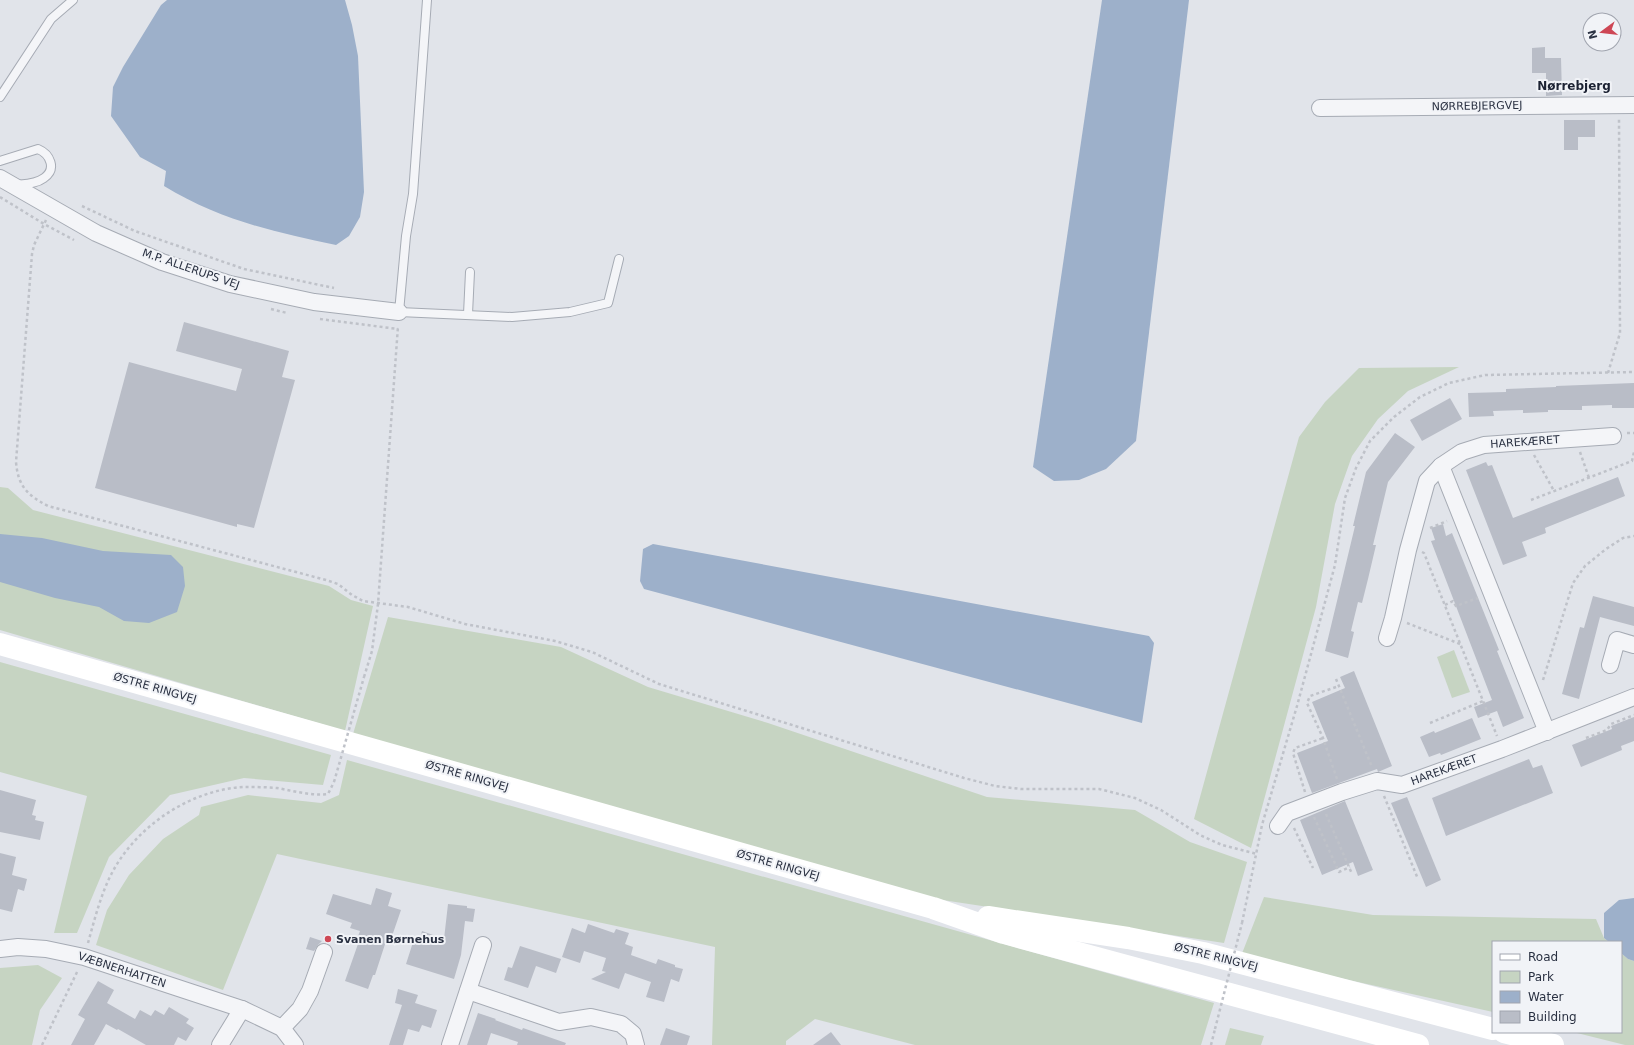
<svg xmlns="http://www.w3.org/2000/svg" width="1634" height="1045" viewBox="0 0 1634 1045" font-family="'DejaVu Sans',sans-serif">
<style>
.green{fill:#c6d4c2}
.water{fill:#9db0ca}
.building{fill:#b9bdc7}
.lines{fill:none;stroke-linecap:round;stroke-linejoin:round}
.lane-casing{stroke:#a6abb4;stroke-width:10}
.street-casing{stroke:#a6abb4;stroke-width:18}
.path{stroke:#bfc2c9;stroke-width:2.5;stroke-dasharray:3 3;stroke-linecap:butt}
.lane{stroke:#f4f5f8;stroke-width:8}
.street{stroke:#f4f5f8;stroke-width:16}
.secondary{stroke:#fff;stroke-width:22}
.path-bridge{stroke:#bfc2c9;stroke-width:2.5;stroke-dasharray:3 3;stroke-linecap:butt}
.poi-dot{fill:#ce4755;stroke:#f1f3f7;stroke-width:1.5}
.labels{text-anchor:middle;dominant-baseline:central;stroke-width:4;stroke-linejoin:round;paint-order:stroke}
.street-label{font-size:11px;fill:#2a3142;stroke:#f1f3f7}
.poi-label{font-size:11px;font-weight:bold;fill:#2a3142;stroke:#f1f3f7;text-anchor:start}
.neighbourhood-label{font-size:12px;font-weight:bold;fill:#1c2233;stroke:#f1f3f7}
</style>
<rect width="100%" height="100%" fill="#e1e4ea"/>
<!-- green -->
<g class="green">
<polygon points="1459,367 1408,391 1378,419 1352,456 1335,504 1316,607 1251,848 1194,819 1299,437 1325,402 1359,368"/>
<polygon points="0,487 8,488 33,510 329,586 351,600 373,606 345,731 0,630"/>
<polygon points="388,617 561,647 648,687 768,723 987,797 1135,810 1190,842 1247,862 1224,943 936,899 353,734"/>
<polygon points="1454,650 1470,692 1452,698 1437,657"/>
<polygon points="0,662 331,755 323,785 244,778 170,795 109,857 77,933 54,933 87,796 0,772"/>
<polygon points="347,760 1214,1003 1201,1045 915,1045 815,1019 786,1041 786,1045 712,1045 715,947 277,854 223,990 96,945 107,910 129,875 163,839 199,815 201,807 248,795 321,803 339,795"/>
<polygon points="1264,897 1373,915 1596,919 1604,938 1609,942 1493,942 1493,1012 1241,956"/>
<polygon points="1621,953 1628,959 1634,961 1634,1045 1625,1045 1573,1032 1621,1032"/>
<polygon points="38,965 62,978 40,1010 32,1045 0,1045 0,968"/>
<polygon points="1230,1028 1264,1036 1261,1045 1225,1045"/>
</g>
<!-- water -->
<g class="water">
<path d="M 167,0 L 345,0 L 352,25 L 358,56 L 364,192 L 360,217 L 349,236 L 336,245 C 274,232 220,220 164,186 L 166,171 L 140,157 L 111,116 L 113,87 L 123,67 L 161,5 Z"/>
<polygon points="1102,0 1189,0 1136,441 1106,469 1079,480 1054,481 1033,467"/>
<polygon points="0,534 42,538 103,551 171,555 183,567 185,586 177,612 149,623 124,621 99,607 55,598 0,582"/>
<polygon points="653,544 1149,636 1154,643 1142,723 644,589 640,581 643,549"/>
<polygon points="1634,898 1634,961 1628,959 1621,953 1621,942 1609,942 1604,938 1604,913 1619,900"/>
</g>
<!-- building -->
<g class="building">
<polygon points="1545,47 1545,58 1561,58 1562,95 1546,96 1546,73 1532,73 1532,48"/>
<polygon points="1564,120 1595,120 1595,137 1578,137 1578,150 1564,150"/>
<polygon points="184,322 289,351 282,377 295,380 254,528 237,524 237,527 95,488 129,362 236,391 242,369 176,351"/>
<polygon points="1634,383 1634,408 1612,408 1612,405 1582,406 1582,410 1548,410 1548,412 1523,413 1523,410 1493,411 1494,416 1469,417 1468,393 1506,392 1506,389 1556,387 1556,386"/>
<polygon points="1450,398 1462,419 1422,441 1410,420"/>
<polygon points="1395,433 1415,447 1388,482 1373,545 1376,545 1368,579 1362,603 1358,602 1351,631 1354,632 1348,658 1325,651 1355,526 1353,526 1366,472"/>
<polygon points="1486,462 1488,466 1492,465 1513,518 1618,477 1625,496 1545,528 1546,533 1522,542 1527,556 1503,565 1466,470"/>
<polygon points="1443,524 1446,536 1452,533 1499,650 1497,651 1524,718 1503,727 1497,711 1478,718 1474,707 1492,700 1431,541 1435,540 1431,528"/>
<polygon points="1593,596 1634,607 1634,626 1600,617 1579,699 1562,694 1580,627 1584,628"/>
<polygon points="1354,671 1392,766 1378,772 1377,769 1312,793 1297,753 1328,741 1312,702 1345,688 1340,677"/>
<polygon points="1634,717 1634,741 1621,746 1622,750 1581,767 1572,745 1612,729 1611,726"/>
<polygon points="1472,718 1481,739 1441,755 1440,753 1429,757 1420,737 1434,731 1435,733"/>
<polygon points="1529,759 1533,768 1542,765 1553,793 1446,836 1432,798"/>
<polygon points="0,790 36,800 32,815 36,816 35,820 44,822 40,840 0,832"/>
<polygon points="1407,797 1441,880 1426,887 1391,803"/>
<polygon points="1345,801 1373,870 1358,876 1353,862 1322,875 1300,820"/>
<polygon points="0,853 16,857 12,875 27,879 24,891 18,889 12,912 0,909"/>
<polygon points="376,888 392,893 388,906 401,910 391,939 387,938 375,975 373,975 368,989 345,981 358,944 355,944 360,931 350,928 352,923 326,914 333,894 371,905"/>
<polygon points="448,904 467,906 467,908 475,909 473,922 465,921 461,955 454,979 406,964 415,936 420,938 422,931 444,939"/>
<polygon points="588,924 614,933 616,929 629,933 625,944 633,947 631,955 656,964 658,959 675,965 675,967 683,969 679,982 671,979 664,1002 646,997 651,982 625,973 619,989 591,979 606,972 602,971 606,958 584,951 580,963 562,957 572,928 585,933"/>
<polygon points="310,937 322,941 318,945 314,951 306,949"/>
<polygon points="520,946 561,959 556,973 536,966 528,988 504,980 508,967 512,968"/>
<polygon points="98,981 114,990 107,1003 135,1019 140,1010 151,1016 155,1010 164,1015 169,1007 189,1019 186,1023 194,1028 186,1041 178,1037 174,1045 146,1045 118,1029 117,1030 106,1024 94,1045 71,1045 85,1019 78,1015"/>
<polygon points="398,989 418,995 415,1003 437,1010 431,1028 422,1025 419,1032 408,1029 403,1045 389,1045 402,1005 395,1003"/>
<polygon points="478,1013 496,1019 495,1020 522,1030 523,1028 566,1043 565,1045 517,1045 518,1042 491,1033 487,1045 467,1045"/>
<polygon points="666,1028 690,1036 687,1045 660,1045"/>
<polygon points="831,1032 841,1045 813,1045"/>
</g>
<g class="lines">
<defs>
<g id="lane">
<polyline points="427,0 413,194 406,236 399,312 512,317 570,312 608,303 619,259"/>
<polyline points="0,97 51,19 73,0"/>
<path d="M 0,161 L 38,149 C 50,154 57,169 44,178 C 36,184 25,184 16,185"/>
<polyline points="468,314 470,272"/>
</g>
<g id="street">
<polyline points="1320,108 1634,105"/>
<polyline points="0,178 96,233 162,262 230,284 314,302 399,312"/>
<polyline points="1441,466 1547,732"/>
<polyline points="1387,638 1393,618 1408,550 1427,481 1441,466 1462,452 1484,445 1613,436"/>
<polyline points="1610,665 1617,640 1634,645"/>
<polyline points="1278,826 1287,813 1342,792 1377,781 1402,785 1502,749 1634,697"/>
<polyline points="0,949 18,947 46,949 84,957 242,1009 282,1028 295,1045"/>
<polyline points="468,991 559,1022 591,1017 621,1024 633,1034 636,1045"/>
<polyline points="282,1028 300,1009 310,991 324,952"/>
<polyline points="220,1045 242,1009"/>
<polyline points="450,1045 483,945"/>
</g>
</defs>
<!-- lane casing -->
<use href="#lane" class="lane-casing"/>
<!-- street casing -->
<use href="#street" class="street-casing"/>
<!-- path -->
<g class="path">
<polyline points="0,197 44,224 74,240"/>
<polyline points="82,206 135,231 244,269 334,288"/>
<path d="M 46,220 L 34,245 L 32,254 L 16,462 C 18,486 27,495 48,506 L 326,580 L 338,584 L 352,595 L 363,601 L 408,607 L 465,624 L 555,641 L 592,652 L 659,684 L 964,778 L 995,786 L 1021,789 L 1099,789 L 1135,798 L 1161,810 L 1200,835 L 1222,845 L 1257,854"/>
<polyline points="271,309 287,313"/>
<polyline points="320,319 398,329"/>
<polyline points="1608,373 1620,333 1619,119"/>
<polyline points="1627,433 1634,433"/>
<polyline points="1580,452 1589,478"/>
<polyline points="1534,455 1554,491"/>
<polyline points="1531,500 1632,461 1634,452"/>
<polyline points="1430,528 1447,521"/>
<polyline points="1422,552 1424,553 1497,736"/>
<polyline points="1445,605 1453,601 1456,606 1478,598"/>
<polyline points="1407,623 1460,644"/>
<polyline points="364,677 372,651 378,604 398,326"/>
<polyline points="1336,679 1372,767"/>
<polyline points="1543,680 1573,583 1585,566 1606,549 1623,538 1634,536"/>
<polyline points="1430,723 1483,701"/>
<polyline points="1586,738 1607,730 1611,724 1634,715"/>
<polyline points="1337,779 1323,738 1307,703 1310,696 1339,686"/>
<polyline points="1305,792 1293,753 1295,748 1323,738"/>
<polyline points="1384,796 1418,879"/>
<polyline points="1326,814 1352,874"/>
<polyline points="1314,817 1339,872 1350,867"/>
<polyline points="1294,828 1313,868"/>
<polyline points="1242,923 1262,825 1297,706 1335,565 1345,498 1356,468 1370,441 1394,417 1420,397 1449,383 1485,375 1634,372"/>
<path d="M 88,943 C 95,918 101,893 113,871 C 138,825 191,790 243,787 C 254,787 266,787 277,788 C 294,791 311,796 328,794 L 334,782"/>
<polyline points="42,1045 78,970"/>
<polyline points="1211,1045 1215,1029"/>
</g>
<!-- lane -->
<use href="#lane" class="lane"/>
<!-- street -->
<use href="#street" class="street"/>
<!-- secondary -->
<g class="secondary">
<polyline points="0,644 933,908 1004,933 1418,1045"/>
<polyline points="988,917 1128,938 1203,953 1493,1029"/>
<polyline points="1504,1032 1553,1045"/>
</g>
<!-- path-bridge -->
<g class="path-bridge">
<polyline points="334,782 364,677"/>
<polyline points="1215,1029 1242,923"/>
</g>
</g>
<!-- markers -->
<circle class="poi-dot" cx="328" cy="939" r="4"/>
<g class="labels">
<!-- street labels -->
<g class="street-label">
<text transform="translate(1477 106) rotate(-1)">NØRREBJERGVEJ</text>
<text transform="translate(191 269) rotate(19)">M.P. ALLERUPS VEJ</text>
<text transform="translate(1525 442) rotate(-4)">HAREKÆRET</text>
<text transform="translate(155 688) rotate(16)">ØSTRE RINGVEJ</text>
<text transform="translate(1444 770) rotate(-20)">HAREKÆRET</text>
<text transform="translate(467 776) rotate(16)">ØSTRE RINGVEJ</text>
<text transform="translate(778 865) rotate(16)">ØSTRE RINGVEJ</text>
<text transform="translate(1216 957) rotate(14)">ØSTRE RINGVEJ</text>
<text transform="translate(122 970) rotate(18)">VÆBNERHATTEN</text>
</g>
<!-- poi labels -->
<g class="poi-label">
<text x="336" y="939">Svanen Børnehus</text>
</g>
<!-- neighbourhood labels -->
<g class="neighbourhood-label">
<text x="1574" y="86">Nørrebjerg</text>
</g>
</g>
<!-- legend -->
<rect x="1492" y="941" width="130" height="92" fill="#f1f3f7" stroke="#a1a5af"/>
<rect x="1500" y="954" width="20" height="6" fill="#ffffff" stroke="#a1a5af"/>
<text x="1528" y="961" font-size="12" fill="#2a3142">Road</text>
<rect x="1500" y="971" width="20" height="12" fill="#c6d4c2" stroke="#a1a5af"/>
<text x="1528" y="981" font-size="12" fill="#2a3142">Park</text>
<rect x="1500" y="991" width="20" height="12" fill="#9db0ca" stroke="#a1a5af"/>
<text x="1528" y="1001" font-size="12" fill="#2a3142">Water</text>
<rect x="1500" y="1011" width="20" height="12" fill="#b9bdc7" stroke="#a1a5af"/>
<text x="1528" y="1021" font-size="12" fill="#2a3142">Building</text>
<!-- north arrow -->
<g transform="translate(1602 32) rotate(255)"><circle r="19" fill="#f1f3f7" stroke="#a1a5af"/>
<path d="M0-3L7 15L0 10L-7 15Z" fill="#ce4755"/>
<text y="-6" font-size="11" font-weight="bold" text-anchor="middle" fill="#2a3142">N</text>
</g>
</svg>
